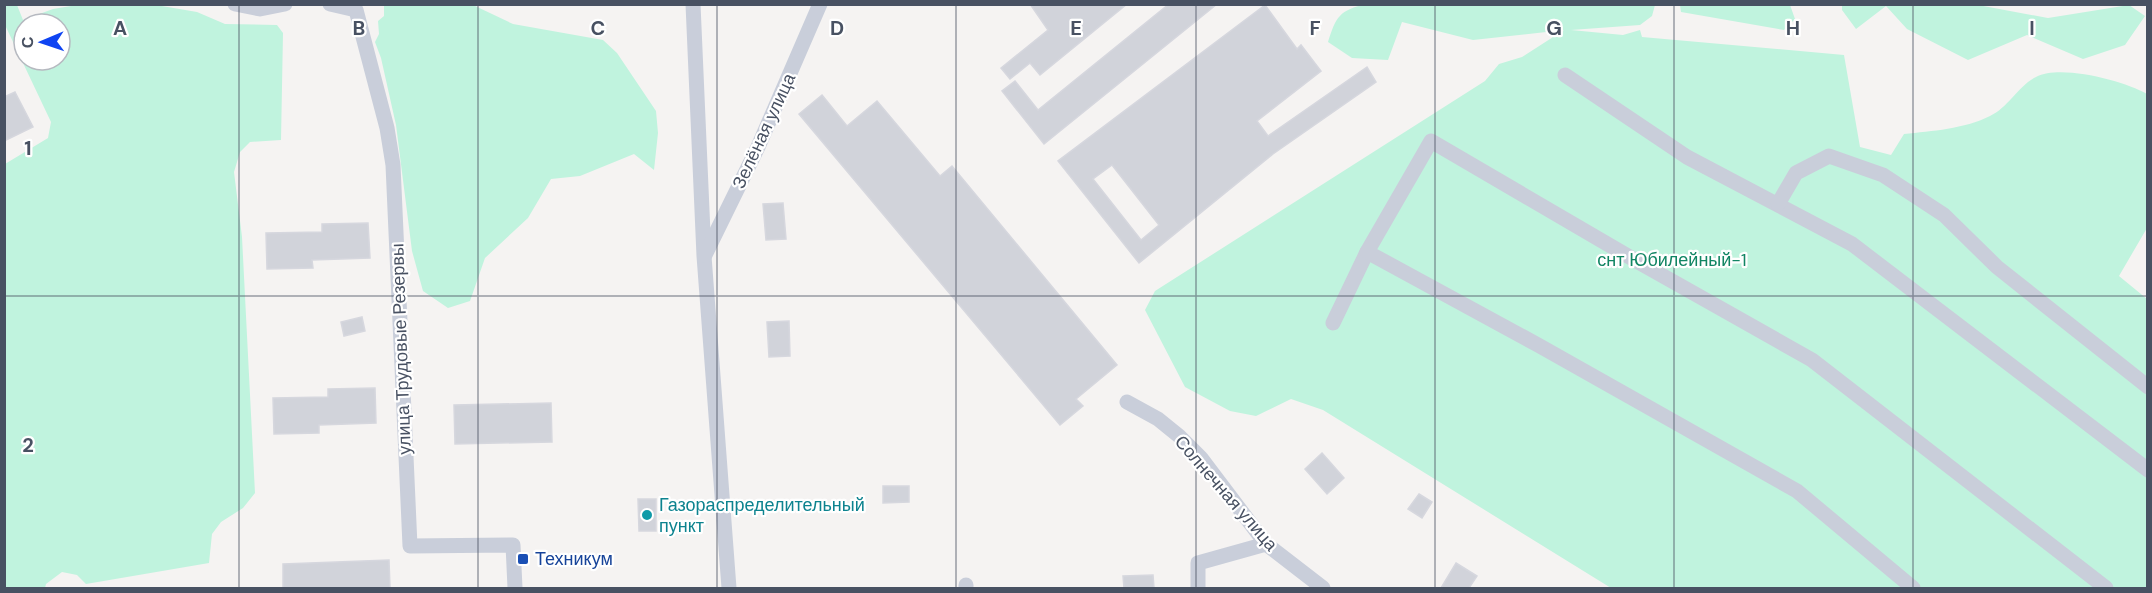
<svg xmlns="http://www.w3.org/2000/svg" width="2152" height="593" viewBox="0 0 2152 593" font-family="'DM Sans',sans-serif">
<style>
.green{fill:#c0f3de;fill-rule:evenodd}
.building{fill:#d1d3da;stroke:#d6d7de;stroke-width:1.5;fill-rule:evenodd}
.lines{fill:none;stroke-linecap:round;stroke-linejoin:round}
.street{stroke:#c9ceda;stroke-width:15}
.grid{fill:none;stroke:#485162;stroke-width:1.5;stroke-opacity:0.55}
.culture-dot{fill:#0f9aa8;stroke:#fff;stroke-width:2}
.transit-dot{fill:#1a4fb4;stroke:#fff;stroke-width:2}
.labels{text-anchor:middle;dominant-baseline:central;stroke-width:4.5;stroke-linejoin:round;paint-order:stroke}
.street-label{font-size:18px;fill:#485162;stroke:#fff}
.park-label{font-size:18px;fill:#118563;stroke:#fff}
.culture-label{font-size:18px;fill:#0d838f;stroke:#fff;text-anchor:start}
.transit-label{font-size:18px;fill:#164399;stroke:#fff;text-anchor:start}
.grid-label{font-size:20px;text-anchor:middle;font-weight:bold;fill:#485162;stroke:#fff;stroke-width:4.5;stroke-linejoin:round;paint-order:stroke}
</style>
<rect width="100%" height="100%" fill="#f5f3f2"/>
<!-- green -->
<g class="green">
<path d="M 1367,4 L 1655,5 L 1652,16 L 1640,25 L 1571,30 L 1623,35 L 1640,30 L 1642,37 L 1844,55 L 1860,147 L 1891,155 L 1904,134 C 1932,131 1964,129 1990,116 C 2008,108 2018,86 2036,77 C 2061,64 2124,81 2147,94 L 2147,228 L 2119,276 L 2147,299 L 2147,588 L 1611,588 L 1323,410 L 1291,399 L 1256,416 L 1230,411 L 1185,387 L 1145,310 L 1155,291 L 1485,81 L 1499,64 L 1522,57 L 1564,30 L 1473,40 L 1402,22 L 1388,60 L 1352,58 L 1328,42 C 1336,17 1339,10 1367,4 Z"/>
<path d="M 156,5 L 197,12 L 225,24 L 277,25 L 283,33 L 281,140 L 250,142 L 240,152 L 234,172 L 242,237 L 255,493 L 243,508 L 221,522 L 212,534 L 209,563 L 86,584 L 77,575 L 62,572 L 46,584 L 45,588 L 5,588 L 5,164 L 48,138 L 51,122 L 5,25 L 5,5 L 17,5 L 23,20 L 53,9 L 77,5 ZM 24,24 L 60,24 L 60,60 L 24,60 Z"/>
<polygon points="384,5 473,5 513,24 603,40 617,53 656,111 658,133 654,170 634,154 580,176 551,179 528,218 485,258 470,301 448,308 423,291 412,251 396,125 381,58 375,42 379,34 378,21 384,16"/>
<polygon points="1680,5 1790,5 1795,19 1784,30 1681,12"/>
<polygon points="1842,5 1978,5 2048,18 2129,5 2145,16 2125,45 2083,59 2027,35 1968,60 1907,29 1886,6 1856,29 1842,10"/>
</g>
<!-- building -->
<g class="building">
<polygon points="1030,4 1127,4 1040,75 1030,63 1010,79 1001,68 1048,30"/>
<polygon points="1169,4 1217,4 1044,144 1002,91 1015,81 1038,110"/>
<path d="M 1265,5 L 1297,49 L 1301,45 L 1321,71 L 1257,121 L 1268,136 L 1367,67 L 1376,82 L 1273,154 L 1139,263 L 1058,161 ZM 1112,165 L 1159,225 L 1141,240 L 1093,179 Z"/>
<polygon points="15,92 33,127 4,141 4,97"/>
<polygon points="822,95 847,126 877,101 940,176 952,166 1117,365 1076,399 1083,406 1060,425 799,114"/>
<polygon points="783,203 786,239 766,240 763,204"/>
<polygon points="368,223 370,258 312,260 313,268 267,269 266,233 322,232 322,224"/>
<polygon points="362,317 365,331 344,336 341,322"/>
<polygon points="789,321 790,356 769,357 767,322"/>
<polygon points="375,388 376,423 319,425 319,433 274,434 273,398 328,397 328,389"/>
<polygon points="551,403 552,442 455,444 454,405"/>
<polygon points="1322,453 1344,478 1327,494 1305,469"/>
<polygon points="883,486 909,486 909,502 883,503"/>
<polygon points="1419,494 1432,502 1422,518 1408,509"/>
<polygon points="638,499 656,499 656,531 639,531"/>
<polygon points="389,560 390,588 283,588 283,564"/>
<polygon points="1456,563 1477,576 1469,588 1441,588"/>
<polygon points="1153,575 1154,588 1124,588 1123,576"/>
</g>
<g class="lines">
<!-- street -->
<g class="street">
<polyline points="235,4 260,9 285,4"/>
<polyline points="330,4 356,10 387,128 393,165 410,546 513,545 515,588"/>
<polyline points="693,4 704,256 729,588"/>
<polyline points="1565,75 1687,157 1852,244 2148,470"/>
<polyline points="1778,204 1796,173 1829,156 1883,175 1944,215 1997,267 2148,387"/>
<polyline points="705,255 758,147 820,4"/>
<polyline points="1333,323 1367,252"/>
<polyline points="1127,402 1158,419 1179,436 1201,458 1266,544 1323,588"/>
<polyline points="966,588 966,585"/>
<polyline points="1198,588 1198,563 1266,544"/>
<polyline points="1913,588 1797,491 1538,345 1367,252 1431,141 1633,259 1812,360 2106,588"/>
</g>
</g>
<!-- grid -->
<path class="grid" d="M 239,4 L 239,588M 478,4 L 478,588M 717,4 L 717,588M 956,4 L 956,588M 1196,4 L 1196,588M 1435,4 L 1435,588M 1674,4 L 1674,588M 1913,4 L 1913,588M 4,296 L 2148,296"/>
<!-- markers -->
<circle class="culture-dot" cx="647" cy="515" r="6"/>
<rect class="transit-dot" x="517" y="553" width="12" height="12" rx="3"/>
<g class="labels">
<!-- street labels -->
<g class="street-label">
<text transform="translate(764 131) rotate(-65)">Зелёная улица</text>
<text transform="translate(401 349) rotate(-92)">улица Трудовые Резервы</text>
<text transform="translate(1226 493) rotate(49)">Солнечная улица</text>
</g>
<!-- park labels -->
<g class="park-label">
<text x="1672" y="260">снт Юбилейный-1</text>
</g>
<!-- culture labels -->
<g class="culture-label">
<text x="659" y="505">Газораспределительный<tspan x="659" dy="21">пункт</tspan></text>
</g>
<!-- transit labels -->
<g class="transit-label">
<text x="535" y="559">Техникум</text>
</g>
</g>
<g class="grid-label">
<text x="120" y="35">A</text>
<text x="359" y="35">B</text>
<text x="598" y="35">C</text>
<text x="837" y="35">D</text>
<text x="1076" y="35">E</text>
<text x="1315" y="35">F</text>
<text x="1554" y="35">G</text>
<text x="1793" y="35">H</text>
<text x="2032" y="35">I</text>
<text x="28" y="155">1</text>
<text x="28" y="452">2</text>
</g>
<!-- border -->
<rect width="2152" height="593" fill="none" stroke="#485162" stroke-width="12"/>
<!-- north arrow -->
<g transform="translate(42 42) rotate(268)"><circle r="28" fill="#ffffff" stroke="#b6b9c0" stroke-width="1.5"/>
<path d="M0-4.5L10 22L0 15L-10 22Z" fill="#0f44f2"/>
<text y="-9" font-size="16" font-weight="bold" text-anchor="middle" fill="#485162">С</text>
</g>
</svg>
